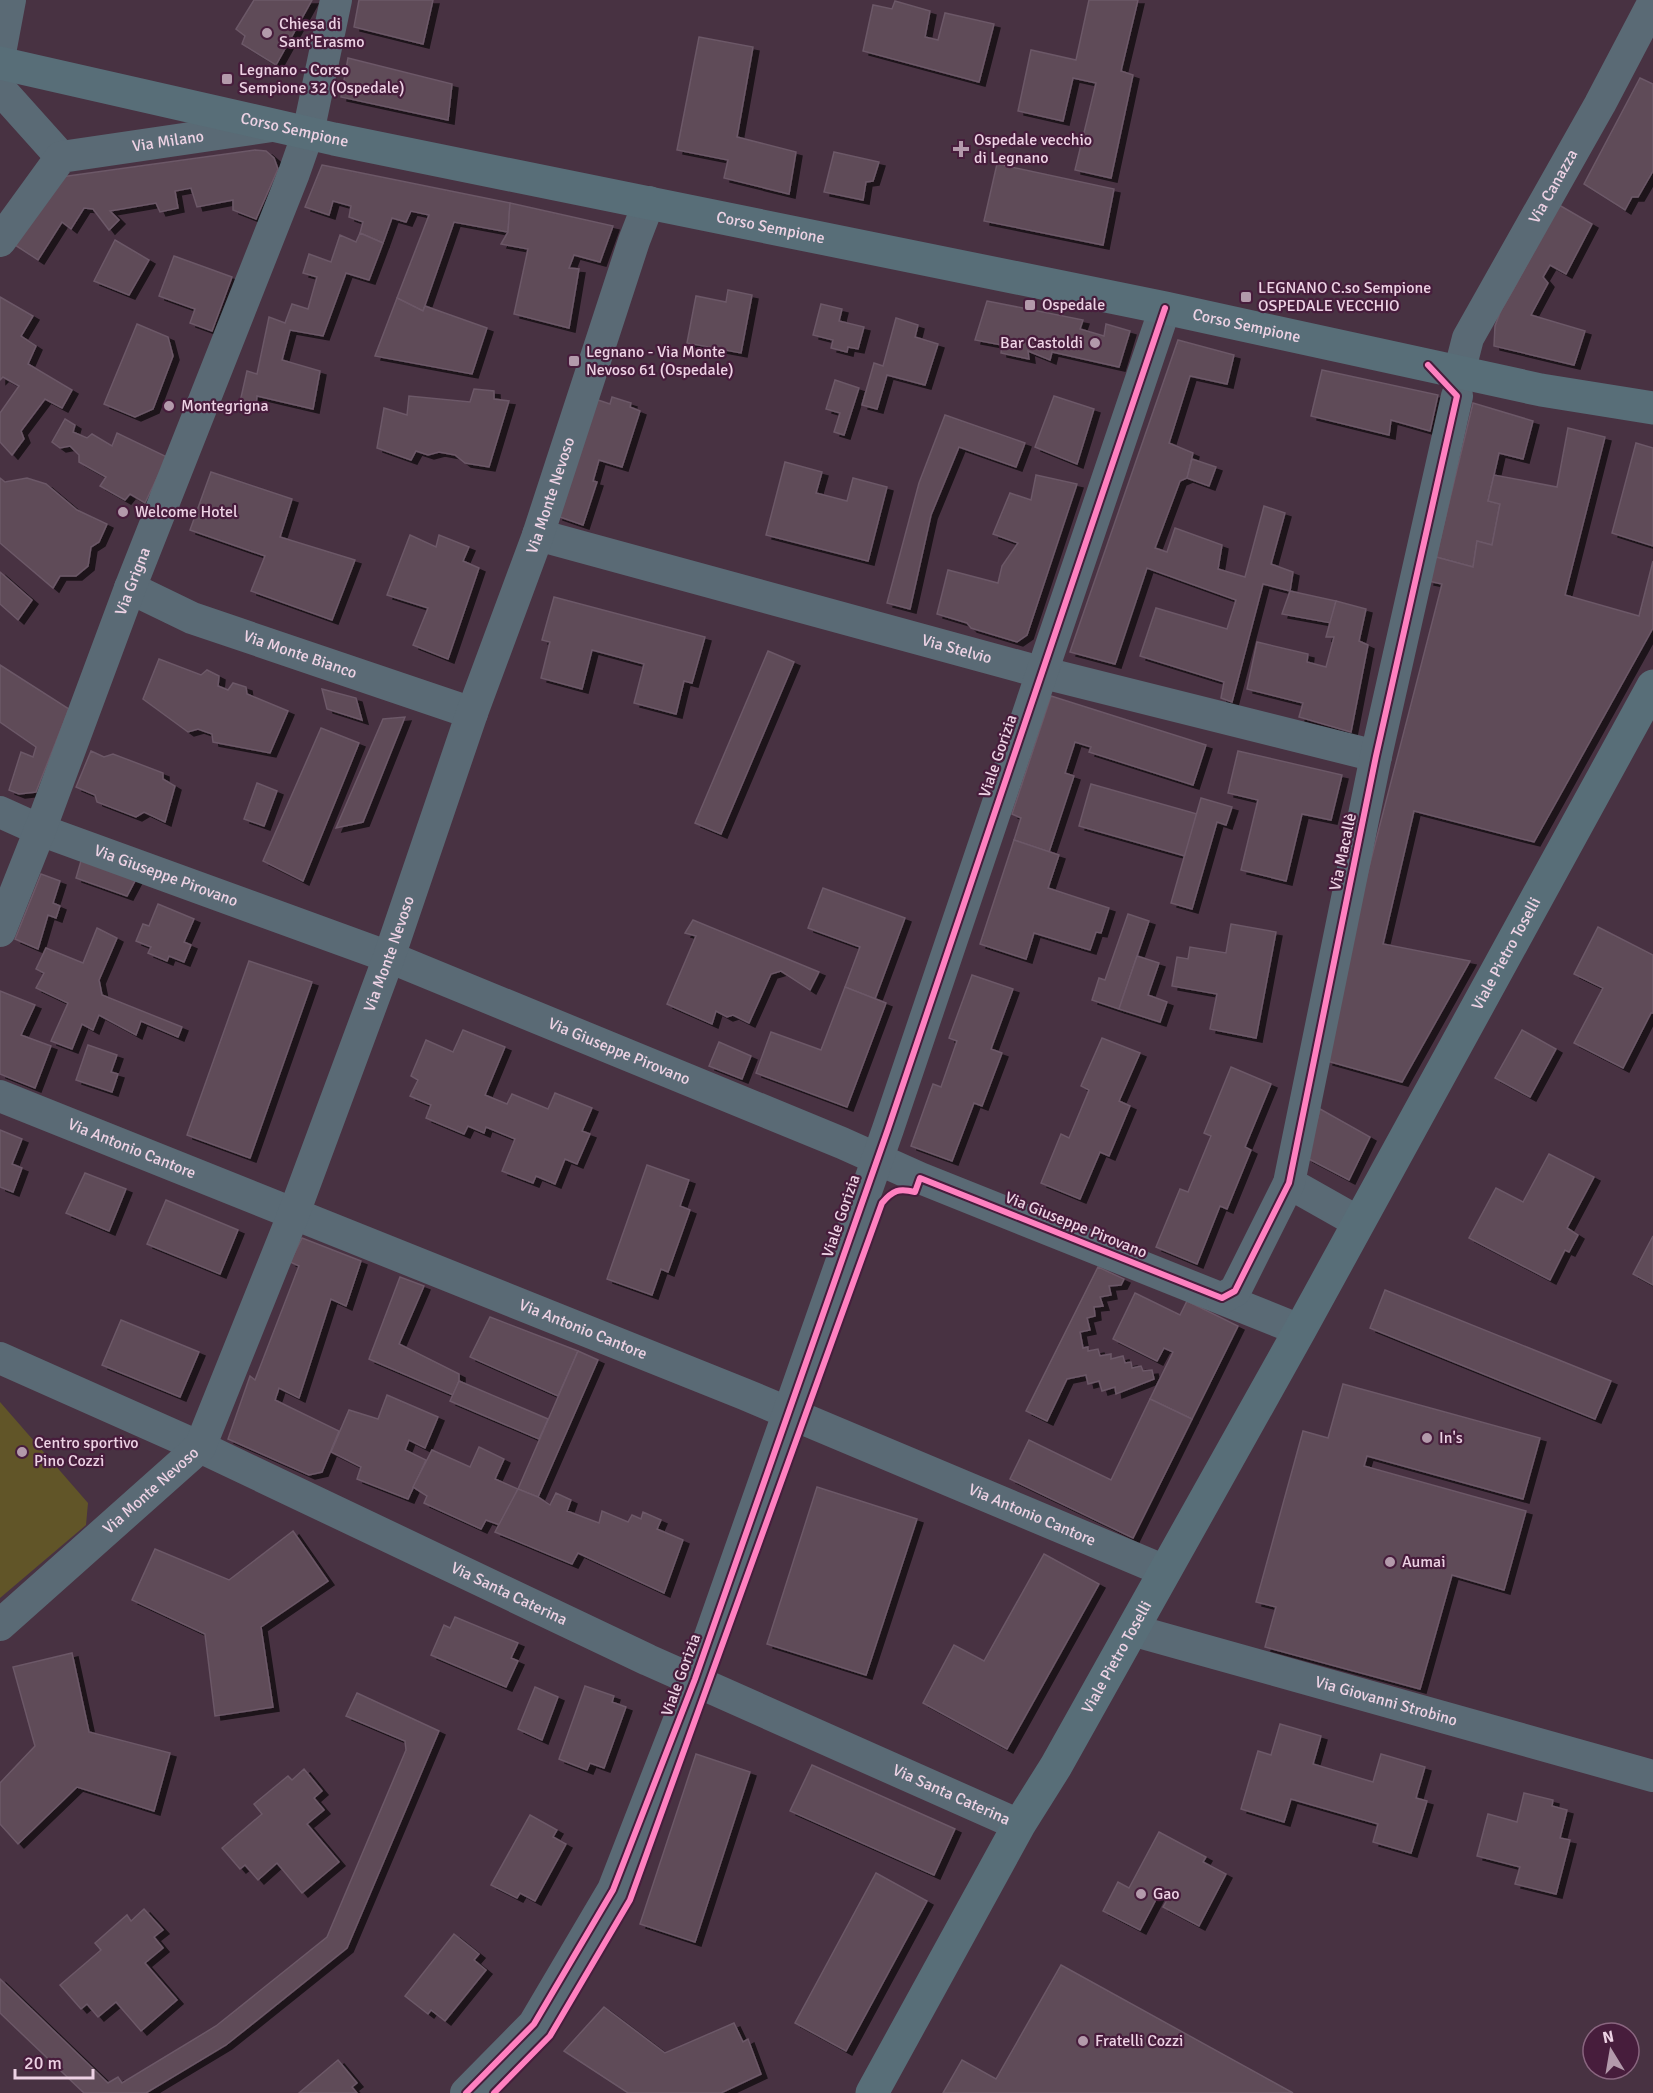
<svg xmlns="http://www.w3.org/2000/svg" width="1653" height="2093" viewBox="0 0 1653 2093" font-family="Signika,sans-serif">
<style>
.green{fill:#615528}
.building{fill:#5e4b58;stroke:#6c5867;stroke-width:1.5;filter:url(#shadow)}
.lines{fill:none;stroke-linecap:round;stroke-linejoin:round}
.minor{stroke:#5a6a75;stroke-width:32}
.major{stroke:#586e78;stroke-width:33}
.cycleway-casing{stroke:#471d3c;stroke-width:10}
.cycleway{stroke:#ff80c0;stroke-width:6}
.poi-dot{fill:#b39aab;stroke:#471d3c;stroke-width:2}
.labels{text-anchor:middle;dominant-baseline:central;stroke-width:4.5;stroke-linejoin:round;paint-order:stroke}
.poi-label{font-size:16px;fill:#edd2e4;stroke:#471d3c;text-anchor:start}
.street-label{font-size:16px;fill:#edd2e4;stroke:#471d3c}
</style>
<defs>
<filter id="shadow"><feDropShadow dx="6" dy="4" stdDeviation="0" flood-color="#0009"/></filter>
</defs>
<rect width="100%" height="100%" fill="#483242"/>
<!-- green -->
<polygon class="green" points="0,1402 88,1503 86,1525 0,1598"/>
<!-- building -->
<g class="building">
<polygon points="254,0 312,0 276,65 242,44 245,36 236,29"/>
<polygon points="359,0 433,0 423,44 354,27"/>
<polygon points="1089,0 1138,0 1121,71 1133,75 1111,178 1075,170 1096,83 1073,78 1063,121 1018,111 1031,50 1076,60"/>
<polygon points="895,1 930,11 925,37 938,40 945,13 994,24 979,82 863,51 873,5 892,9"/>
<polygon points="699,37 753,47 737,137 796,152 789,194 724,178 728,160 677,150"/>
<polygon points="348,58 452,84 448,120 341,97"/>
<polygon points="1640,78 1653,84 1653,171 1638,197 1632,197 1625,210 1584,184"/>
<polygon points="255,150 266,151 274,158 278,169 256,219 233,210 233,200 197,207 191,188 175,191 178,208 160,212 156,203 110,211 119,220 109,230 93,209 84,208 71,229 62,222 38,260 15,245 61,177"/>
<polygon points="834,152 879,162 873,181 866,182 863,200 824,192"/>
<polygon points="997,164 1114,189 1103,245 984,221"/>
<polygon points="322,165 510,203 508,232 454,222 423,311 397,298 429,215 411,211 406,222 392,218 383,243 360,233 363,222 349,217 351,206 333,201 329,215 305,207"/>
<polygon points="510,203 613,226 600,262 574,255 569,268 579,269 569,328 514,314 528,249 501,244 508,232"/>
<polygon points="1559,205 1592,224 1566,274 1550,265 1543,277 1548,283 1531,315 1585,331 1574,365 1494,346 1495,326 1501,310 1513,290"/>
<polygon points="360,233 383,243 369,280 346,273 323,336 290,330 282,360 320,371 313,409 257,396 256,407 240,402 247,371 257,374 269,317 285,323 292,304 308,309 317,277 303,273 309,254 331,262 340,235 356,242"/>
<polygon points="115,240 149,260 129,295 94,281"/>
<polygon points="174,256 232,277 212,331 190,323 195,309 159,296"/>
<polygon points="728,290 752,295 741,353 687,343 696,296 726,302"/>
<polygon points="0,297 33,316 21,336 36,346 28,364 72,390 62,408 45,399 21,431 24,439 12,455 0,442 0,413 19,386 3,377 0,380"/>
<polygon points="397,298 423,311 425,306 487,328 472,374 375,356"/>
<polygon points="987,301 1083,320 1080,329 1104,336 1106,324 1130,331 1119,367 1052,352 1050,360 1028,351 1029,359 1001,353 1002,345 975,340"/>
<polygon points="821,304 842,309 839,321 864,327 858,349 848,347 847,352 831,348 833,340 813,335"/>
<polygon points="896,318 918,325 915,337 938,344 925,385 887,375 877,409 862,405 874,363 883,366"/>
<polygon points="137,324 168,337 173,356 153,409 135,417 104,404"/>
<polygon points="1178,340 1234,355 1227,384 1190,376 1169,443 1193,453 1187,478 1180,481 1155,548 1167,552 1175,528 1222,545 1218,569 1245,577 1264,506 1285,513 1271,564 1293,572 1290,591 1263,584 1232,702 1221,698 1224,682 1140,656 1156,608 1227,629 1236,600 1147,568 1115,664 1070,652"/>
<polygon points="1322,370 1438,395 1430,431 1391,420 1389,435 1311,416"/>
<polygon points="835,380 859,388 844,435 834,432 840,413 826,409"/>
<polygon points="474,389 494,391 494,399 509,401 489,467 465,463 455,455 439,452 428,455 416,451 411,460 377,448 384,408 407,415 409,396 470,402"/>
<polygon points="1054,396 1094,409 1077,464 1035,447"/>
<polygon points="612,397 631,403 630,407 640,411 622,467 599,460 593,481 597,482 583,525 557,516 595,399 610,404"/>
<polygon points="1473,403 1533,421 1523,459 1499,453 1488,501 1500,504 1492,545 1477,541 1473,567 1436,557"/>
<polygon points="945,415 1025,443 1016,467 959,447 931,515 910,609 887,603 919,483"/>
<polygon points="65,419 75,425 73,432 87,438 92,434 112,446 117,433 167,457 145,503 130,494 125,500 100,486 106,477 79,462 79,455 70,446 60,448 52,442"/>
<polygon points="1568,428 1605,437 1565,595 1639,616 1653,561 1653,628 1534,842 1414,811 1383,944 1470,961 1402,1082 1327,1061 1366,879 1442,584 1428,581 1436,557 1473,567 1477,541 1492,545 1500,504 1488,501 1494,475 1557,487"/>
<polygon points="1636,443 1653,448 1653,546 1612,533"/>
<polygon points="1192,459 1216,467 1209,486 1187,478"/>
<polygon points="785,462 822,472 816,493 847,501 853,478 887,487 868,561 766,535"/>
<polygon points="211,472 292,499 280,537 355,560 332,620 251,591 265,556 190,530"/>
<polygon points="1036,475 1077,484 1027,635 1017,642 971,628 967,623 937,614 948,570 998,583 1002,566 1018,543 993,534 1010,493 1031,500"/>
<polygon points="0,478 5,482 27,478 46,484 77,510 107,524 99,542 91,547 88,566 76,576 60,576 53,588 0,543"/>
<polygon points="410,535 436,547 439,535 469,547 463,561 479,568 448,659 413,645 428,608 387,595"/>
<polygon points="0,572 32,600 18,620 0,604"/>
<polygon points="1290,591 1336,601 1331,623 1282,614"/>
<polygon points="554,597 705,637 692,683 684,681 676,714 634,703 644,664 592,650 582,689 541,678 550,642 542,640"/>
<polygon points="1336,601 1366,609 1359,641 1368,645 1351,732 1299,717 1303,703 1247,689 1257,642 1308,654 1307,662 1326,667 1334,637 1326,637"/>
<polygon points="768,651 794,662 721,834 695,823"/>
<polygon points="159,659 201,675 207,670 219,676 218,686 228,690 233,683 246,687 247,694 288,711 270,753 213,742 212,734 198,729 188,732 143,699"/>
<polygon points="0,665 69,709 36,792 19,794 9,790 21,752 33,757 36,747 0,722"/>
<polygon points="322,689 356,698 362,720 327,709"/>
<polygon points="1051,696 1206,745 1193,785 1089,752 1091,747 1075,742 1065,773 1074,776 1049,852 1014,840 1021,818 1012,814"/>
<polygon points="405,717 363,822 336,828 383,719"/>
<polygon points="321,728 359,743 303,881 263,861"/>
<polygon points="91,751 104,757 113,754 163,773 163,779 175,786 165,822 144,812 136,817 97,802 95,795 76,787"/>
<polygon points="1238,751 1342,775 1331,820 1302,814 1286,881 1241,870 1258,800 1228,793"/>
<polygon points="257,783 277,791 264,826 244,819"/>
<polygon points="1091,784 1197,814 1185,856 1079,826"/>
<polygon points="1201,798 1232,807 1226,825 1217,822 1192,909 1171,903"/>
<polygon points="1014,840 1059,855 1048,888 1109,908 1101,933 1096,932 1090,950 1034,933 1026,959 980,944"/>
<polygon points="83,854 137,877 127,896 76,878"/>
<polygon points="41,874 60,881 53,903 60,906 56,918 48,915 38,949 15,939"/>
<polygon points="823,888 905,918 875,999 845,987 860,947 808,928"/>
<polygon points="158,904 194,919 184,942 191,945 184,962 169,956 167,961 148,953 151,947 136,941 143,924 149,926"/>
<polygon points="1128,914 1149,921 1119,1009 1092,1000 1099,978 1105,980"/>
<polygon points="693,920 819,972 810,990 781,971 771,974 749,1023 733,1015 727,1017 716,1011 712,1024 667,1004 696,936 685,933"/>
<polygon points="1231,924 1276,932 1256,1038 1210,1029 1217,994 1172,986 1177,957 1188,959 1190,947 1226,953"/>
<polygon points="1598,927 1653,955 1653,1013 1651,1013 1623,1068 1574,1043 1603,988 1574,974"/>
<polygon points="97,928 117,938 99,980 102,995 182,1027 178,1037 141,1021 136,1035 99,1015 93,1030 82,1024 72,1049 51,1041 68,1003 36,988 44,973 36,969 46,948 83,963"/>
<polygon points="1137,956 1159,963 1148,995 1167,1002 1160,1022 1119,1009"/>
<polygon points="249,961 312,982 250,1158 187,1135"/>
<polygon points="972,975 1013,989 991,1049 1002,1053 982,1106 974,1103 952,1161 911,1146 933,1084 941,1087 957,1041 949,1038"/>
<polygon points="845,987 886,1003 847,1107 756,1073 771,1032 821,1050"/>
<polygon points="0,991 35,1005 21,1035 51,1046 35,1088 0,1074"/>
<polygon points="463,1030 505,1047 485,1095 507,1104 512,1094 548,1109 555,1093 592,1108 582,1131 590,1134 577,1164 565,1159 555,1184 536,1176 533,1183 502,1171 515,1139 486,1127 484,1133 468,1126 464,1134 426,1118 431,1105 410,1096 418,1080 411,1076 426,1040 453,1052"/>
<polygon points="1522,1030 1556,1049 1530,1097 1495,1078"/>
<polygon points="1102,1038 1140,1053 1119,1101 1130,1106 1109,1156 1100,1152 1080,1199 1041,1183 1061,1134 1069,1138 1089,1090 1081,1086"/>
<polygon points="719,1042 751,1056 742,1079 709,1066"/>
<polygon points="88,1045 117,1055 111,1072 118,1074 112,1092 76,1080"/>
<polygon points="1231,1067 1271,1084 1245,1147 1251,1150 1227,1209 1220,1206 1197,1264 1156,1247 1180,1189 1188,1192 1211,1136 1204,1133"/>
<polygon points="1320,1109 1370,1137 1349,1180 1307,1158"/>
<polygon points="0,1130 22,1139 12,1164 22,1168 13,1192 0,1187"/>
<polygon points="1549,1154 1594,1177 1567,1228 1578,1235 1569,1252 1565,1250 1550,1280 1469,1238 1496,1188 1523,1202"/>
<polygon points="647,1165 689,1180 680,1206 690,1210 668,1272 661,1269 652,1295 607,1279"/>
<polygon points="85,1173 126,1189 109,1231 66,1213"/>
<polygon points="166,1200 238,1230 220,1274 147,1244"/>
<polygon points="1653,1236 1653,1285 1633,1274"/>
<polygon points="302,1238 361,1261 346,1306 331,1299 299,1398 279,1388 275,1400 339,1431 322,1472 309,1475 228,1439 250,1376 255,1380 299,1266 290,1262"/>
<polygon points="1098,1267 1124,1279 1121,1285 1109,1286 1111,1295 1100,1297 1103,1306 1094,1307 1095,1316 1087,1318 1090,1330 1080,1332 1083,1348 1088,1347 1088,1351 1098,1349 1100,1356 1111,1354 1111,1359 1123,1356 1125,1363 1131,1362 1132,1368 1141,1366 1143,1371 1152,1370 1154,1379 1116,1394 1115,1387 1102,1391 1099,1381 1088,1384 1086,1375 1067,1379 1047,1421 1026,1411"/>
<polygon points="400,1277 424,1286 399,1344 459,1374 459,1381 453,1395 369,1359"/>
<polygon points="1385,1290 1611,1381 1595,1419 1370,1328"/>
<polygon points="1135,1293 1180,1315 1187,1301 1238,1326 1192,1419 1150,1399 1173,1352 1164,1348 1157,1361 1113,1339"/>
<polygon points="490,1317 578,1351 558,1396 470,1357"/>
<polygon points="121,1320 199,1352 180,1397 102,1365"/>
<polygon points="578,1351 598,1360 538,1497 518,1489"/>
<polygon points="459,1381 548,1419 539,1439 450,1401"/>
<polygon points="1343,1384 1540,1438 1523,1499 1367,1456 1364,1466 1526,1511 1504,1590 1452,1575 1420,1689 1265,1647 1276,1607 1256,1602 1303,1431 1328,1438"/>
<polygon points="387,1395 438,1417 425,1448 409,1440 405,1450 426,1460 408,1499 357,1479 361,1467 331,1452 349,1410 378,1419"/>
<polygon points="1150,1399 1192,1419 1133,1538 1010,1479 1029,1440 1111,1480"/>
<polygon points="479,1447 504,1459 495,1479 518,1489 500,1525 486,1520 481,1529 424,1503 427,1496 413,1487 432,1450 470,1467"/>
<polygon points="817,1487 917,1519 866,1675 767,1644"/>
<polygon points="518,1489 538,1497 550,1505 556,1493 571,1500 567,1511 599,1523 602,1511 628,1522 632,1515 641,1519 643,1512 661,1520 657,1529 683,1540 664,1593 578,1553 572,1564 495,1532"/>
<polygon points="293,1531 328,1581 261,1627 273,1707 215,1716 205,1634 132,1600 155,1549 229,1580"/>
<polygon points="1044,1554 1099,1584 1007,1749 923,1703 954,1645 984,1661"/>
<polygon points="455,1617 518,1643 511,1658 518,1661 506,1687 431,1655 444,1625 450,1628"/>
<polygon points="72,1653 89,1732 170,1753 154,1811 77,1787 18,1844 0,1824 0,1783 35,1746 13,1667"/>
<polygon points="585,1686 614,1696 612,1702 626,1707 604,1768 590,1763 587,1770 559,1759"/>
<polygon points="535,1687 558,1697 542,1740 518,1729"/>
<polygon points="357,1693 439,1731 347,1948 226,2045 146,2093 84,2093 0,2013 0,1979 108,2083 118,2077 122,2083 216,2026 327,1937 406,1750 405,1741 346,1716"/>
<polygon points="1280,1724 1321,1736 1313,1764 1373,1782 1381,1754 1425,1767 1416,1798 1427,1801 1411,1853 1373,1842 1378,1824 1291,1799 1284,1822 1241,1809 1258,1751 1271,1755"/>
<polygon points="696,1754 750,1772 695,1942 640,1924"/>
<polygon points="812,1765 955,1829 934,1875 790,1811"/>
<polygon points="304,1769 322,1791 314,1798 324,1810 307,1824 339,1862 302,1893 277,1863 258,1880 245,1865 240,1869 222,1848 262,1814 254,1804 288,1776 292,1780"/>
<polygon points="1524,1793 1553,1800 1552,1806 1567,1810 1560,1838 1570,1840 1556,1894 1515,1884 1520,1867 1477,1856 1488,1814 1517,1822"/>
<polygon points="530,1815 557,1830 553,1837 566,1844 535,1901 520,1893 517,1898 491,1885"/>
<polygon points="1159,1832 1206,1857 1203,1862 1226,1874 1199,1926 1163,1907 1170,1895 1161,1890 1140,1930 1103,1911 1118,1882 1129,1888"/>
<polygon points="876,1873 927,1901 846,2051 795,2023"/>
<polygon points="144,1909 163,1930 154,1937 163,1948 145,1963 177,2000 141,2031 116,2002 98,2017 87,2004 81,2009 60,1985 101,1950 95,1943 127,1915 131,1921"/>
<polygon points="454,1934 479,1954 474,1960 486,1970 445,2021 431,2010 428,2014 405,1996"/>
<polygon points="1061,1965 1293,2093 943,2093 962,2060 996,2079"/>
<polygon points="604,2007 665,2053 734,2023 743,2042 748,2039 761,2074 721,2093 628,2093 564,2051"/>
<polygon points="338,2060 357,2083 352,2087 357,2093 299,2093"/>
</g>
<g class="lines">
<!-- minor -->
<g class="minor">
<polyline points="0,53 10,0"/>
<polyline points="0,89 61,157"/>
<path id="s1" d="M 0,241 L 61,157 L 272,126"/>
<path id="s2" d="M 1459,373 L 1468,338 L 1600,104 L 1653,3"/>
<path id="s3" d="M 538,535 L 1040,672 L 1376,756"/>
<path id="s4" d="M 130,588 L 192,618 L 472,713"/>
<path id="s5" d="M 0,812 L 40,830 L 389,957 L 842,1143 L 920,1178 L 1300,1330"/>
<path id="s6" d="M 0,931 L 40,830 L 130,588 L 294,173 L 308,133 L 336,0"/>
<path id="s7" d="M 0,1096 L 744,1394 L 1165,1571"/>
<polyline points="1289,1183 1358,1222"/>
<polyline points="1222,1298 1235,1291 1289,1183 1376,756 1457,396"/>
<path id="s8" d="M 0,1358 L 200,1447 L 648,1660 L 1019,1825"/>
<path id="s9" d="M 0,1625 L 200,1447 L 294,1213 L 389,957 L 472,713 L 538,535 L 634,241 L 649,202"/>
<path id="s10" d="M 1132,1630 L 1653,1776"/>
<polyline points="466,2093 534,2024 613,1890 695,1679 888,1129 1165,308"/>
</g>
<!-- major -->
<g class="major">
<path id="s11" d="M 0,63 L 334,139 L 1165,308 L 1541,390 L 1653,408"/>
<path id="s12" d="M 872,2093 L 1019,1825 L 1056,1766 L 1300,1330 L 1653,686"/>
</g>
<defs>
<g id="cycleway">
<polyline points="466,2093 534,2024 613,1890 695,1679 888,1129 1165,308"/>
<path d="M 494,2093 L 550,2036 L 630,1900 L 882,1203 C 893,1190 899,1188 915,1192 L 920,1178 L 1222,1298 L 1235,1291 L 1289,1183 L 1376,756 L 1457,396 L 1428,365"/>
</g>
</defs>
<!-- cycleway casing -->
<use href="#cycleway" class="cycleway-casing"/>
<!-- cycleway -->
<use href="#cycleway" class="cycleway"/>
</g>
<!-- markers -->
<g class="poi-dot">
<circle cx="267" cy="33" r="6"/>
<rect x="221" y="73" width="12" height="12" rx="3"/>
<path d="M958 140h6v6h6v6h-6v6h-6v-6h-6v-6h6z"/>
<rect x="1240" y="291" width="12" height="12" rx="3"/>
<rect x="1024" y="299" width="12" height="12" rx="3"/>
<circle cx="1095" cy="343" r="6"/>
<rect x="568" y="355" width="12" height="12" rx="3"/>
<circle cx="169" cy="406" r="6"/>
<circle cx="123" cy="512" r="6"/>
<circle cx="1427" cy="1438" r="6"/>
<circle cx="22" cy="1452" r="6"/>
<circle cx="1390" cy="1562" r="6"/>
<circle cx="1141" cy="1894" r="6"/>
<circle cx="1083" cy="2041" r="6"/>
</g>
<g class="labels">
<!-- poi labels -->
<g class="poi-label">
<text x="279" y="24">Chiesa di<tspan x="279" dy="18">Sant'Erasmo</tspan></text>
<text x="239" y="70">Legnano - Corso<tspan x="239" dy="18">Sempione 32 (Ospedale)</tspan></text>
<text x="974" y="140">Ospedale vecchio<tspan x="974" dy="18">di Legnano</tspan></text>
<text x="1258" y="288">LEGNANO C.so Sempione<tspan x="1258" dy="18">OSPEDALE VECCHIO</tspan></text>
<text x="1042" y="305">Ospedale</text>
<text x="1083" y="343" text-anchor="end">Bar Castoldi</text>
<text x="586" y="352">Legnano - Via Monte<tspan x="586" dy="18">Nevoso 61 (Ospedale)</tspan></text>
<text x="181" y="406">Montegrigna</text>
<text x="135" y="512">Welcome Hotel</text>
<text x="1439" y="1438">In's</text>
<text x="34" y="1443">Centro sportivo<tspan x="34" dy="18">Pino Cozzi</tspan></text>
<text x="1402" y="1562">Aumai</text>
<text x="1153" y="1894">Gao</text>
<text x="1095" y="2041">Fratelli Cozzi</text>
</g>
<!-- street labels -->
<g class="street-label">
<text stroke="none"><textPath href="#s11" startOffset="302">Corso Sempione</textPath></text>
<text stroke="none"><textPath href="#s1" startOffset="212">Via Milano</textPath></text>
<text stroke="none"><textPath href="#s2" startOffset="210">Via Canazza</textPath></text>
<text stroke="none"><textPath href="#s11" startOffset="788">Corso Sempione</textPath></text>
<text stroke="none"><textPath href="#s11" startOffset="1274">Corso Sempione</textPath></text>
<text stroke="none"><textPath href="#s9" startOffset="1282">Via Monte Nevoso</textPath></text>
<text stroke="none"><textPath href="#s6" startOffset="374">Via Grigna</textPath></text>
<text stroke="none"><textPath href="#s3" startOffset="434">Via Stelvio</textPath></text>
<text stroke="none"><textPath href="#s4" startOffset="183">Via Monte Bianco</textPath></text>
<text transform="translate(998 756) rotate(-71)">Viale Gorizia</text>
<text transform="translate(1343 852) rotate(-78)">Via Macallè</text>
<text stroke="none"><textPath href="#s5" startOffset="178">Via Giuseppe Pirovano</textPath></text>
<text stroke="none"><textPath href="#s9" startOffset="796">Via Monte Nevoso</textPath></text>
<text stroke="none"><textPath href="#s12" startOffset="1304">Viale Pietro Toselli</textPath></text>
<text stroke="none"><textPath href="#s5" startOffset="664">Via Giuseppe Pirovano</textPath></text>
<text stroke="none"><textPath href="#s7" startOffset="142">Via Antonio Cantore</textPath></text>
<text transform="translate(841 1216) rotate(-71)">Viale Gorizia</text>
<text transform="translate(1076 1225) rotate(22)">Via Giuseppe Pirovano</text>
<text stroke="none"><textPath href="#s7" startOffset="628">Via Antonio Cantore</textPath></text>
<text stroke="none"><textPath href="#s9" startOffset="202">Via Monte Nevoso</textPath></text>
<text stroke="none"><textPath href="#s7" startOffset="1114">Via Antonio Cantore</textPath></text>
<text stroke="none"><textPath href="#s8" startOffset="561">Via Santa Caterina</textPath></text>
<text stroke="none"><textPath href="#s12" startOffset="500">Viale Pietro Toselli</textPath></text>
<text transform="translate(681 1675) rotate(-70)">Viale Gorizia</text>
<text stroke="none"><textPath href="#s10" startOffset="264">Via Giovanni Strobino</textPath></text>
<text stroke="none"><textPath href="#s8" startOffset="1047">Via Santa Caterina</textPath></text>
</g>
</g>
<!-- north arrow -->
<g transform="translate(1611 2051) rotate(349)"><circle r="28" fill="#471d3c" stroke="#89657f" stroke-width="1.5"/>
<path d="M0-4.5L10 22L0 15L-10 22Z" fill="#b39aab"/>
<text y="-9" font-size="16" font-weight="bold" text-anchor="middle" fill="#edd2e4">N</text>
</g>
<!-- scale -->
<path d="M15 2069v9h78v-9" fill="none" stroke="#edd2e4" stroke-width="3"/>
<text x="24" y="2069" font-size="18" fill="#edd2e4" stroke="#471d3c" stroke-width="4.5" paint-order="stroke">20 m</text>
</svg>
